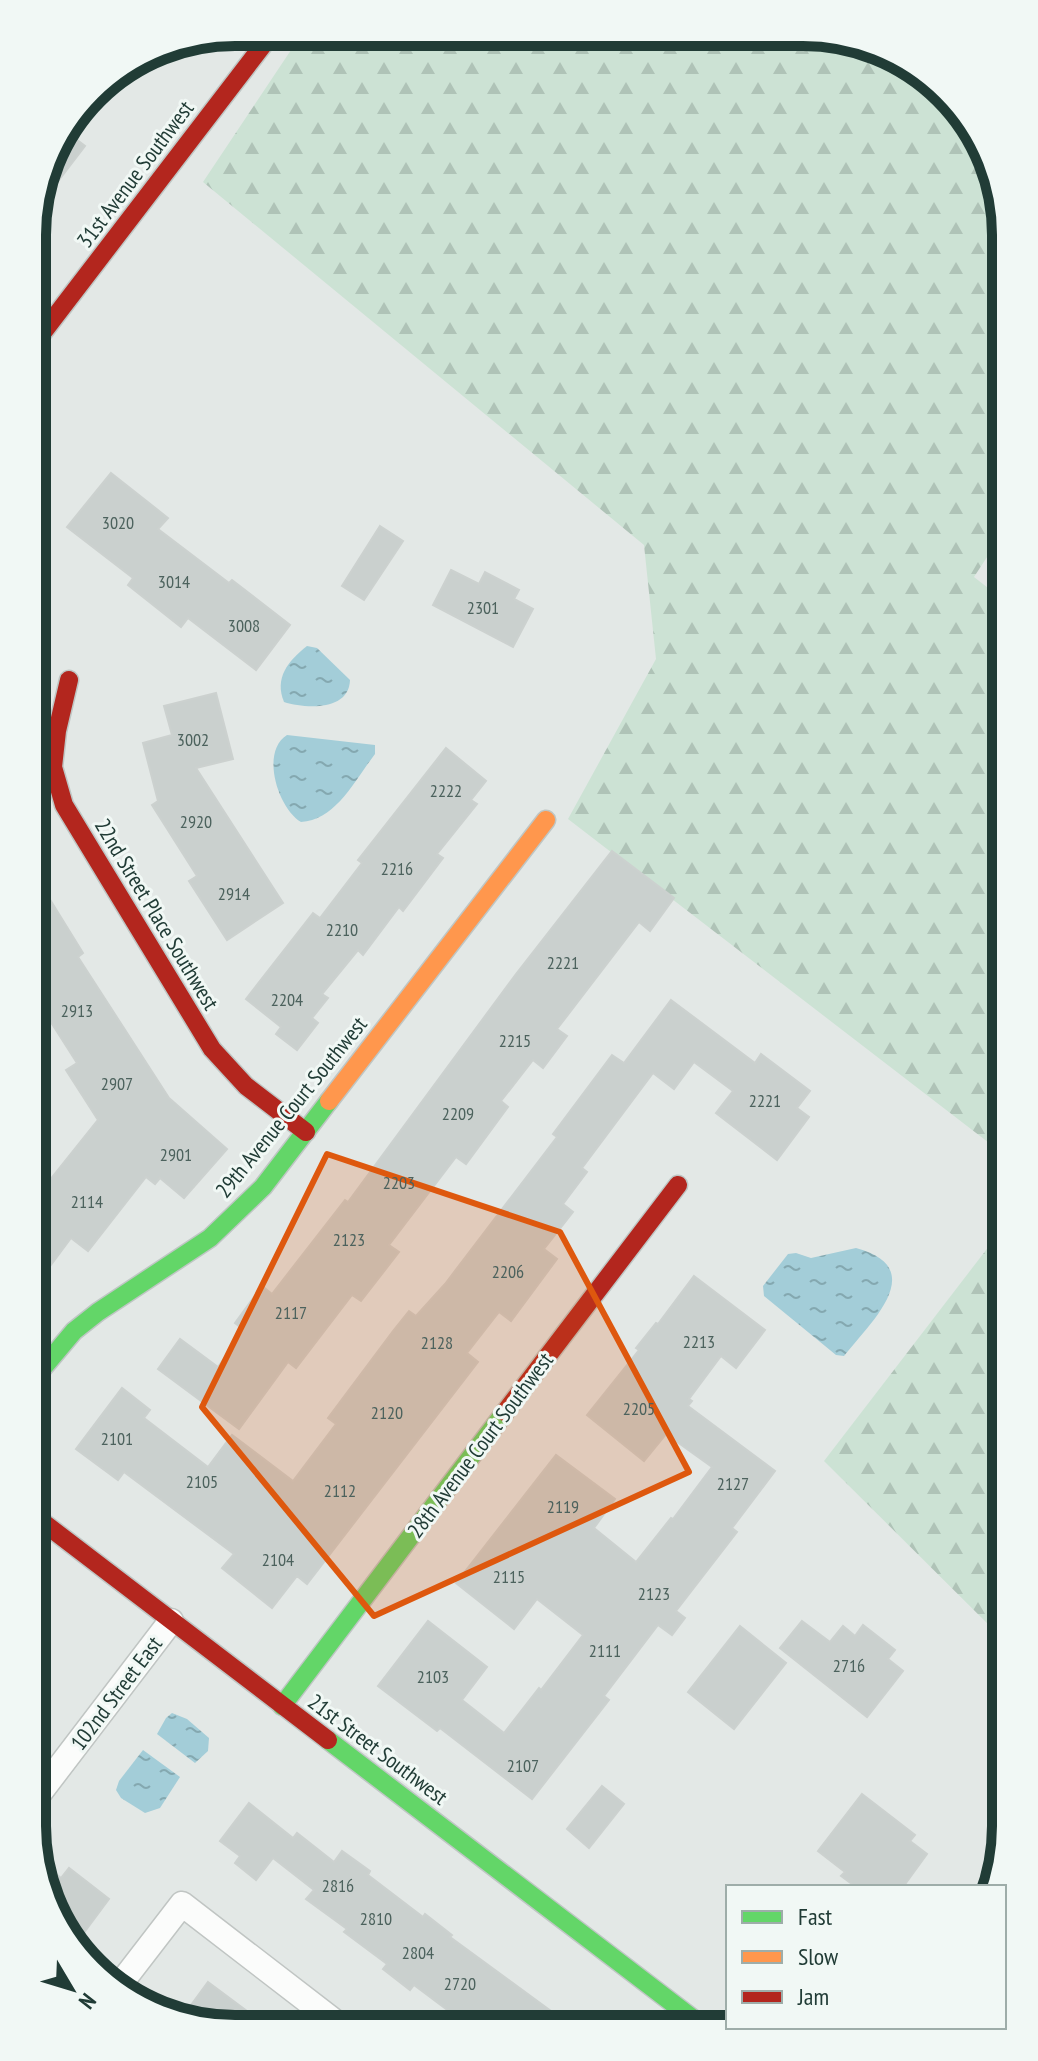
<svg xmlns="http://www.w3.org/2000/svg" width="1038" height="2061" viewBox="0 0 1038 2061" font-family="'PT Sans Narrow',sans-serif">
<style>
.forest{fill:url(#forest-firs)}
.water{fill:url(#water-ripples)}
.building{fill:#cad0ce;stroke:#ccd1cf;stroke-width:2}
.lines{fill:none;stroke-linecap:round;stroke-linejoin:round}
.lane-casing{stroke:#c0c5c3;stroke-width:15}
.street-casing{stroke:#c0c5c3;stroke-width:27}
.fast-casing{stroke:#bfc6c4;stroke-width:21}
.slow-casing{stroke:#bfc6c4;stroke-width:21}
.jam-casing{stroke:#bfc6c4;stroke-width:21}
.lane{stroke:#fbfcfb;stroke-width:12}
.street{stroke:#fbfcfb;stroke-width:24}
.fast{stroke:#63d668;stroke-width:18}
.slow{stroke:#ff974d;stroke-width:18}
.jam{stroke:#b3261e;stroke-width:18}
.marked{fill:#de580e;fill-opacity:0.2;stroke:#de580e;stroke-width:6;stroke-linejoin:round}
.labels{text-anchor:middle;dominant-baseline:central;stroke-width:6;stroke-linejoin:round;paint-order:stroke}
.number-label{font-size:18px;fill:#4c625d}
.street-label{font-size:22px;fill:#213c36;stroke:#f1f8f5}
.rim{fill:none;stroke:#213c36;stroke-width:10}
</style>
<defs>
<pattern id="forest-firs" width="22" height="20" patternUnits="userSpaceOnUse" patternTransform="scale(2)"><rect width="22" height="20" fill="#cce2d4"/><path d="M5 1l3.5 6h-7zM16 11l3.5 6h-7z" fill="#afc3b7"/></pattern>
<pattern id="water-ripples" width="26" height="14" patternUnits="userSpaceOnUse" patternTransform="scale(2)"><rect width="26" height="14" fill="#a3cdd8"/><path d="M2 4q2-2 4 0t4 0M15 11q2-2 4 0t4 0" fill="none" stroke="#84a8b0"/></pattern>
</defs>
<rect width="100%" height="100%" fill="#e3e8e6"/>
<!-- forest -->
<g class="forest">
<polygon points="303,32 842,36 937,83 995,170 1006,235 1006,528 974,577 1006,602 1006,1156 568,819 656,659 644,545 203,182"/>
<polygon points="1006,1224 1006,1642 824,1461"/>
</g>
<!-- water -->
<g class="water">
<path d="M 307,646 L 317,648 L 350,680 C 349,711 306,709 284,702 C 274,678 288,661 307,646 Z"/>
<path d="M 287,735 L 375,745 L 375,754 C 355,780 336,820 301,822 C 278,808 260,752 287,735 Z"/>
<path d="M 856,1248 C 931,1268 870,1323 844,1356 L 836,1355 L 764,1296 L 763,1286 L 788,1254 L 796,1253 L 811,1258 Z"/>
<polygon points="172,1713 187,1719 209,1738 208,1751 195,1763 157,1734 166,1718"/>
<polygon points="143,1750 180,1777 160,1808 145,1813 121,1798 116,1790 119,1781"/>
</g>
<!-- building -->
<g class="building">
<polygon points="64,130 85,146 36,210 34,208 53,145"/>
<polygon points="111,473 168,518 158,529 229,583 232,580 290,625 256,670 188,618 181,627 128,585 133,578 67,527"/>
<polygon points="380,526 403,541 364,600 342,586"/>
<polygon points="451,570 479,584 485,572 519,590 514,599 533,609 513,647 433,605"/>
<polygon points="216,693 233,759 196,768 283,903 227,940 189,881 197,876 152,805 158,801 143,743 172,735 164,706"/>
<polygon points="446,748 486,781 471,800 477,804 437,854 443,858 403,911 399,907 363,955 358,950 322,994 328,998 312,1018 318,1023 297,1050 276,1034 281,1027 246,999 313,913 320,918 362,863 358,860"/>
<polygon points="612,851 674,898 650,931 639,922 557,1029 567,1036 543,1068 533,1060 501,1101 508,1107 466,1164 456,1157 389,1245 399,1252 361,1301 352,1295 296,1368 288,1362 239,1429 158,1369 180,1339 218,1367 244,1330 235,1323 262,1286 272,1294 345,1200 348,1202 516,974"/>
<polygon points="33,872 83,953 78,957 169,1098 227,1149 184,1198 160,1178 155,1184 146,1177 88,1251 71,1238 33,1289 33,1201 98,1120 66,1070 77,1063 33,994 42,988 33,973"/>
<polygon points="671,1000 755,1063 761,1054 810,1091 797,1108 809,1117 777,1160 716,1113 733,1091 694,1062 674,1089 653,1073 582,1168 587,1172 563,1204 573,1212 544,1249 557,1259 511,1321 499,1312 467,1353 478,1362 307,1584 297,1576 272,1608 222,1568 234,1554 124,1472 118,1480 76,1449 122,1388 150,1410 144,1418 208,1467 232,1435 293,1481 336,1424 328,1418 393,1331 409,1311 416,1316 445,1284 557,1137 553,1134 612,1055 624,1063"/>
<polygon points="694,1276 765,1330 736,1368 721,1356 689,1399 692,1401 688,1406 775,1471 732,1528 737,1532 676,1611 685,1618 672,1635 658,1625 604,1696 609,1700 532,1799 440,1728 437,1731 378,1686 428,1621 487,1667 462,1700 504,1733 539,1688 541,1690 583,1635 537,1599 514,1629 456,1583 556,1455 615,1499 594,1528 636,1562 671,1518 673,1519 712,1467 666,1434 644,1461 587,1415 639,1350 636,1348 656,1323 658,1324"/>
<polygon points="802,1621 830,1642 843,1626 855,1636 863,1625 895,1650 888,1659 903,1671 867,1717 780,1648"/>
<polygon points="740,1626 786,1663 734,1729 688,1692"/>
<polygon points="602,1786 624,1804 589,1848 567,1829"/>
<polygon points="862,1794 915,1835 910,1841 927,1854 903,1887 856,1887 841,1876 845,1872 818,1851"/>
<polygon points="249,1803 293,1838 297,1833 334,1862 342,1851 370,1871 368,1875 423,1917 425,1914 452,1935 450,1937 566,2022 466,2024 414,1985 410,1990 383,1969 387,1964 344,1932 347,1929 306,1899 314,1890 273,1858 256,1880 235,1863 240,1856 220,1841"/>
<polygon points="38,1860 61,1878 69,1868 109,1899 77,1942 43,1891"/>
<polygon points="208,1982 267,2026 208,2027 183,2016"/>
</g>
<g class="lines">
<defs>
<polyline id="lane" points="306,2026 319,2010"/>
<g id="street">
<polyline points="32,1803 171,1621"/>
<polyline points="118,1987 182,1904 339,2025"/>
</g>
<g id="fast">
<polyline points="32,1381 74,1331 98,1312 210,1238 263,1187 329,1101"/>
<polyline points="282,1706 505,1412"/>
<polyline points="328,1740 696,2021"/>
</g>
<polyline id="slow" points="329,1101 546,820"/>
<g id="jam">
<polyline points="34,344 273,32"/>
<polyline points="69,680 57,731 53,767 64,805 212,1049 246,1086 306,1132"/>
<polyline points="505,1412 678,1185"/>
<polyline points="32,1514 328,1740"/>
</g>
</defs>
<!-- lane casing -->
<use href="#lane" class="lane-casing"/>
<!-- street casing -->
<use href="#street" class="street-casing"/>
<!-- fast casing -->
<use href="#fast" class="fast-casing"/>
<!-- slow casing -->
<use href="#slow" class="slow-casing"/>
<!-- jam casing -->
<use href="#jam" class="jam-casing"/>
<!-- lane -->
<use href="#lane" class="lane"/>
<!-- street -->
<use href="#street" class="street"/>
<!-- fast -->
<use href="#fast" class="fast"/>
<!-- slow -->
<use href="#slow" class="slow"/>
<!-- jam -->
<use href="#jam" class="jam"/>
</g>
<!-- marked area -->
<path class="marked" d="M 327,1154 L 560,1232 L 689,1472 L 374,1616 L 202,1407 Z"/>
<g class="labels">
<!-- number labels -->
<g class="number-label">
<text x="118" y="522">3020</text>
<text x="174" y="581">3014</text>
<text x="483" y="607">2301</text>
<text x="244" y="625">3008</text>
<text x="193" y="739">3002</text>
<text x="446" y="790">2222</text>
<text x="196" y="821">2920</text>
<text x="397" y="868">2216</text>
<text x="234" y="893">2914</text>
<text x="342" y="929">2210</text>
<text x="563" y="962">2221</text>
<text x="287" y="999">2204</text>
<text x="77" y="1010">2913</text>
<text x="515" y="1040">2215</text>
<text x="117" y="1083">2907</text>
<text x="765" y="1100">2221</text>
<text x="458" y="1113">2209</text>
<text x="176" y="1154">2901</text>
<text x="399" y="1182">2203</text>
<text x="87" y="1201">2114</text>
<text x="349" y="1239">2123</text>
<text x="508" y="1271">2206</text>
<text x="291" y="1312">2117</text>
<text x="699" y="1341">2213</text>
<text x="437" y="1342">2128</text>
<text x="639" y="1408">2205</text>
<text x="387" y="1412">2120</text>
<text x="117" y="1438">2101</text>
<text x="202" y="1481">2105</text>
<text x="733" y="1483">2127</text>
<text x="340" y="1490">2112</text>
<text x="563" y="1506">2119</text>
<text x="278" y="1559">2104</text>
<text x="509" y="1576">2115</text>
<text x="654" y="1593">2123</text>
<text x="605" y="1650">2111</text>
<text x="849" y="1665">2716</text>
<text x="433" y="1676">2103</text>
<text x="523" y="1765">2107</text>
<text x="338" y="1885">2816</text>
<text x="376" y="1918">2810</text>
<text x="418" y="1952">2804</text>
<text x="460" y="1983">2720</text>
</g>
<!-- street labels -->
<g class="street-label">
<text transform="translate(135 174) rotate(-53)">31st Avenue Southwest</text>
<text transform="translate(157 914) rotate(59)">22nd Street Place Southwest</text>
<text transform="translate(291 1107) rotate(-51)">29th Avenue Court Southwest</text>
<text transform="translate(480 1445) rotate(-53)">28th Avenue Court Southwest</text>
<text transform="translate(116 1693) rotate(-53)">102nd Street East</text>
<text transform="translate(378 1749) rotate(37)">21st Street Southwest</text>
</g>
</g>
<!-- crop -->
<path d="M0 0H1038V2061H0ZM235 46H803A189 189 0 0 1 992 235V1826A189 189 0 0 1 803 2015H235A189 189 0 0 1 46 1826V235A189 189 0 0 1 235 46Z" fill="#f1f8f5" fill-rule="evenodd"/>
<path class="rim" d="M235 46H803A189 189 0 0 1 992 235V1826A189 189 0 0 1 803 2015H235A189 189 0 0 1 46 1826V235A189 189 0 0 1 235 46Z"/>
<!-- legend -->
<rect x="726" y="1885" width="280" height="144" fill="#f1f8f5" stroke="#9eada9" stroke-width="2"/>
<rect x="742" y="1911" width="40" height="12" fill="#63d668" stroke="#9eada9" stroke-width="2"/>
<text x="798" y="1925" font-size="24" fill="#213c36">Fast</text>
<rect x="742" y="1951" width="40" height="12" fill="#ff974d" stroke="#9eada9" stroke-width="2"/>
<text x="798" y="1965" font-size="24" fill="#213c36">Slow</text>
<rect x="742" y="1991" width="40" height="12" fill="#b3261e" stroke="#9eada9" stroke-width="2"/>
<text x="798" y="2005" font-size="24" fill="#213c36">Jam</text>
<!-- north arrow -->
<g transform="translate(72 1989) rotate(128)" stroke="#f1f8f5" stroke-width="6" paint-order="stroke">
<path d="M0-6L14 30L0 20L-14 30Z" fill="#213c36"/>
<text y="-12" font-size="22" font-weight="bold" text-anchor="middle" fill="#213c36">N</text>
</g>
</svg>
